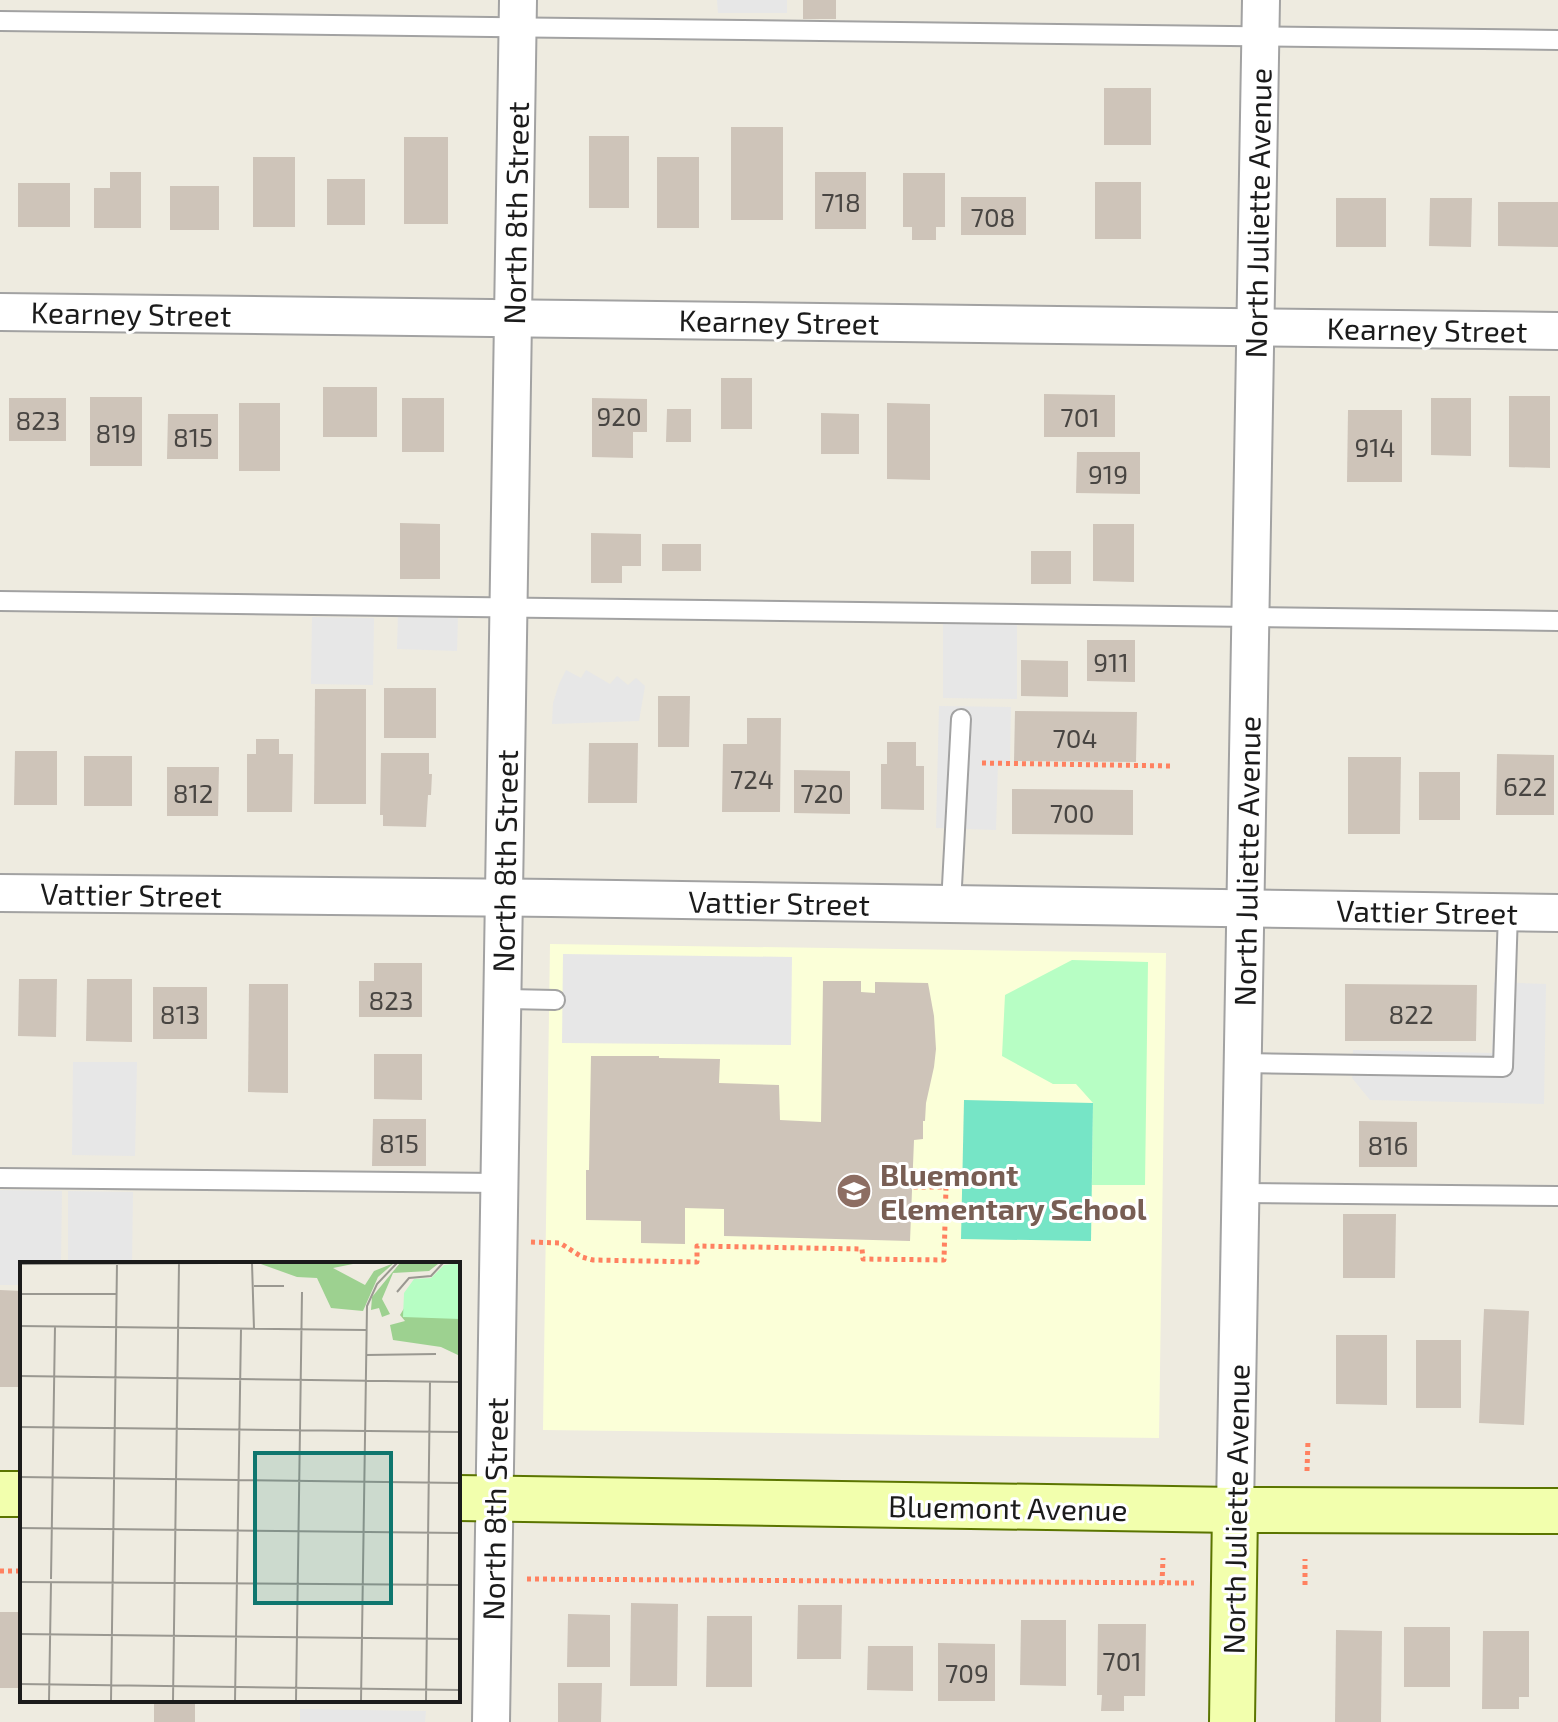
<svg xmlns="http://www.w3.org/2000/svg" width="1558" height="1722" viewBox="0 0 1558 1722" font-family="'Exo 2',sans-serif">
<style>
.education{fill:#fbffd8}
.park{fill:#b7fec4}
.pitch{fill:#76e5c6}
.parking{fill:#e7e7e7}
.building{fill:#cec4b9}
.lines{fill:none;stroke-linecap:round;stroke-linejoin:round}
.lane-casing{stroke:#a2a2a2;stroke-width:22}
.street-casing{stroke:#a2a2a2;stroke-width:40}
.secondary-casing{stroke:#5b7500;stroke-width:48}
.path{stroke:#ff8160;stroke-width:5;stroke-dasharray:4 4;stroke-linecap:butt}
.lane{stroke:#fff;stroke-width:18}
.street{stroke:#fff;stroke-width:36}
.secondary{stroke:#f2ffad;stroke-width:44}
.labels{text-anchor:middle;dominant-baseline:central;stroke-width:6;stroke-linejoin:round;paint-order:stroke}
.number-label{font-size:26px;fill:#484542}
.street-label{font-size:30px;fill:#1b1b1b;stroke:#fff}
.education-label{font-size:30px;font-weight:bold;fill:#785e54;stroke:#fff;text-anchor:start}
.inset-road{fill:none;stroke:#9a9891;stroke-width:2}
.view{fill:#0f766e;fill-opacity:0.15;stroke:#0f766e;stroke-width:4}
.inset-edge{fill:none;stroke:#1b1b1b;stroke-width:4}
</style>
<rect width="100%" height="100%" fill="#eeebe0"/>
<!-- education -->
<polygon class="education" points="550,944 1166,953 1159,1438 543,1430"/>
<!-- park -->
<polygon class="park" points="1072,960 1148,962 1145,1185 1092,1185 1093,1103 1076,1084 1053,1084 1002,1056 1005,995"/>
<!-- pitch -->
<polygon class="pitch" points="964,1100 1093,1103 1091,1241 961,1239"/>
<!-- parking -->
<g class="parking">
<polygon points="717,0 787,0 787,13 718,13"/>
<polygon points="398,614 458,616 457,651 397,649"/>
<polygon points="312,617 374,618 373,685 311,684"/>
<polygon points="943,622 1017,623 1017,699 943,698"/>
<polygon points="566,670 581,678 586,670 610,684 617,676 628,685 636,678 645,686 639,721 552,724 553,703 559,684"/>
<polygon points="939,706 1011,707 1010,763 998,763 996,830 936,828"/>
<polygon points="563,954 792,957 791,1045 562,1043"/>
<polygon points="1494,982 1546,984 1544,1104 1370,1100 1352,1078 1353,1050 1492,1053"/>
<polygon points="73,1062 137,1062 135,1156 72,1155"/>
<polygon points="0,1190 62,1191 61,1264 22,1264 22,1285 0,1285"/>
<polygon points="68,1191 133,1192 132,1264 68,1264"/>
<polygon points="300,1709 426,1711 425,1722 300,1722"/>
</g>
<!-- building -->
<g class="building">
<rect x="803" y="0" width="33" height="19"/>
<rect x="1104" y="88" width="47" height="57"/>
<rect x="731" y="127" width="52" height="93"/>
<rect x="589" y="136" width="40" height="72"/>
<rect x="404" y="137" width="44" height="87"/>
<rect x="253" y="157" width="42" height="70"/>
<rect x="657" y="157" width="42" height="71"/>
<polygon points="110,172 141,172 141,228 94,228 94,188 110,188"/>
<rect x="815" y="172" width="51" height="57"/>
<polygon points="903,173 945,173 945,227 936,227 936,240 912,240 912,227 903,227"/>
<rect x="327" y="179" width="38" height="46"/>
<rect x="1095" y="182" width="46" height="57"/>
<rect x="18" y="183" width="52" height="44"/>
<rect x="170" y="186" width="49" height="44"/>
<rect x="961" y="197" width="65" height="38"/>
<rect x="1336" y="198" width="50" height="49"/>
<polygon points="1430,198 1472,198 1471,247 1429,246"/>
<polygon points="1498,202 1558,202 1558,247 1498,246"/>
<rect x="721" y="378" width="31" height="51"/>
<rect x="323" y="387" width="54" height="50"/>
<polygon points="1044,394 1115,395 1115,437 1044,437"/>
<polygon points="1509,396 1550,396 1550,468 1509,467"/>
<rect x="90" y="397" width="52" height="69"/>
<rect x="9" y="398" width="57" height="43"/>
<rect x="402" y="398" width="42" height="54"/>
<polygon points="592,398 647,399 647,432 633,432 633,458 592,457"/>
<polygon points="1431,398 1471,398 1471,456 1431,455"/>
<rect x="239" y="403" width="41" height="68"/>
<polygon points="887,403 930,404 930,480 887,479"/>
<polygon points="667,409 691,409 691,442 666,442"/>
<polygon points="1348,410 1402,410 1402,482 1347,482"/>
<polygon points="821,413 859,414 859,454 821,454"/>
<polygon points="168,414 218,414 218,459 167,459"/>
<polygon points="1077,452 1140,452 1140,494 1076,493"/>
<polygon points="400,523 440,524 440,579 400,579"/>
<polygon points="1093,524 1134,524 1134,582 1093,581"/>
<polygon points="591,533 641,534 641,566 622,566 622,583 591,583"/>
<rect x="662" y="544" width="39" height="27"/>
<rect x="1031" y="551" width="40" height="33"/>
<polygon points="1087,640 1135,640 1135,682 1087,681"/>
<polygon points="1021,660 1068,661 1068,697 1021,696"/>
<rect x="384" y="688" width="52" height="50"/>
<polygon points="315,689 366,689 366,804 314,804"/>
<polygon points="658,696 690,696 689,747 658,747"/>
<polygon points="1015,711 1137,712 1136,762 1014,761"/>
<polygon points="747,718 781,718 780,812 722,812 723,744 747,744"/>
<polygon points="256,739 279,739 279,754 293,754 292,812 247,812 247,754 256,754"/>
<polygon points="887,742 916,742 916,766 924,766 924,810 881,809 881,764 887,764"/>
<polygon points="589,743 638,743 637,803 588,803"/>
<polygon points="15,751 57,751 57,805 14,805"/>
<polygon points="381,753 429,753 429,774 432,774 431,795 428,795 426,827 383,826 383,815 380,815"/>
<polygon points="1497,754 1554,755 1554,815 1496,815"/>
<rect x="84" y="756" width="48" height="50"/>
<polygon points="1348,757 1401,757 1400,834 1348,834"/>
<polygon points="167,767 219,767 218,816 167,816"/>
<polygon points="794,770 850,771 850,814 794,813"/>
<rect x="1419" y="772" width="41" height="48"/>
<polygon points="1012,789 1133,790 1133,835 1012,834"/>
<polygon points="374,963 422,963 422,1017 359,1017 359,981 374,981"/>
<polygon points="19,979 57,979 56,1037 18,1036"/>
<polygon points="87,979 132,979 132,1042 86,1041"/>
<polygon points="823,981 861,981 861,992 875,993 875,982 928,983 934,1016 936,1049 934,1067 926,1103 925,1121 923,1121 923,1139 914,1140 910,1241 724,1236 724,1209 685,1208 685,1244 641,1243 641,1221 586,1220 586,1170 589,1170 591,1056 659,1056 659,1058 720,1059 719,1083 779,1085 780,1120 821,1122"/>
<polygon points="249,984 288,984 288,1093 248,1092"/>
<polygon points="1345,984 1477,985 1476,1041 1345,1041"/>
<rect x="153" y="987" width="54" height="52"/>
<polygon points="374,1054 422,1054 422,1100 374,1099"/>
<polygon points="373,1119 426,1119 426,1166 372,1166"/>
<polygon points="1359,1121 1417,1122 1417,1167 1359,1167"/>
<polygon points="1343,1214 1396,1214 1395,1278 1343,1278"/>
<polygon points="0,1290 22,1291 22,1387 0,1387"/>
<polygon points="1484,1309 1529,1311 1524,1425 1479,1423"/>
<polygon points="1336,1335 1387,1335 1387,1405 1336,1404"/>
<rect x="1416" y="1340" width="45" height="68"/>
<polygon points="631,1603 678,1604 677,1686 630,1686"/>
<polygon points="798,1605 842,1605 841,1659 797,1659"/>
<rect x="0" y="1612" width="22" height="76"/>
<polygon points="568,1614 610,1615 610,1667 567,1667"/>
<polygon points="707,1616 752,1616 752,1687 706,1687"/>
<polygon points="1021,1620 1066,1620 1066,1686 1020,1685"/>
<polygon points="1098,1624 1146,1624 1145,1696 1124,1696 1124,1711 1101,1711 1102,1695 1097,1695"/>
<rect x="1404" y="1627" width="46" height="60"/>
<polygon points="1336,1630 1382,1631 1381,1722 1335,1722"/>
<polygon points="1483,1631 1529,1631 1529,1697 1519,1697 1519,1709 1482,1709"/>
<polygon points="938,1643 995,1644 995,1701 938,1701"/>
<polygon points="868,1646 913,1646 913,1691 867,1690"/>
<polygon points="558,1683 602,1683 601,1722 558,1722"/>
<rect x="154" y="1700" width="41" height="22"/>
</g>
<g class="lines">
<defs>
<g id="lane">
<polyline points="0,21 1558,40"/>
<polyline points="0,601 1558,621"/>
<polyline points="951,904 961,719"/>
<polyline points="502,999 555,1000"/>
<polyline points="1243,1063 1503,1067 1508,912"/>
<polyline points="0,1178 499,1183"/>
<polyline points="1241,1193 1558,1196"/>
</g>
<g id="street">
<polyline points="0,312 1558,331"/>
<polyline points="0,893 551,898 1558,913"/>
<polyline points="1235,1510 1261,0"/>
<polyline points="491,1722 518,0"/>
</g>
<g id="secondary">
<polyline points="0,1494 22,1494"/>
<polyline points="458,1498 1235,1510 1558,1511"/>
<polyline points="1232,1722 1235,1510"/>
</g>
</defs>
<!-- lane casing -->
<use href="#lane" class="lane-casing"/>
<!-- street casing -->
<use href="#street" class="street-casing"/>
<!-- secondary casing -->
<use href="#secondary" class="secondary-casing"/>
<!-- path -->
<g class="path">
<polyline points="982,763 1173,766"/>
<polyline points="531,1242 560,1243 582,1257 593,1260 697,1262 697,1246 862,1249 863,1259 944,1260 946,1187 912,1187"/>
<polyline points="1307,1471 1308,1440"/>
<polyline points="0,1571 22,1571"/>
<polyline points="527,1579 1194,1583"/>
<polyline points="1162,1584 1163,1558"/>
<polyline points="1305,1585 1305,1559"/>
</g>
<!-- lane -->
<use href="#lane" class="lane"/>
<!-- street -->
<use href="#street" class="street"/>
<!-- secondary -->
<use href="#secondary" class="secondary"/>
</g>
<!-- icons -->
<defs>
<symbol id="school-disc" viewBox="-11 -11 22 22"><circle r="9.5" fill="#8d6e63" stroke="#fff"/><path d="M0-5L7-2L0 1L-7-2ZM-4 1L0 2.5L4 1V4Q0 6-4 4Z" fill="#fff"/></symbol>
</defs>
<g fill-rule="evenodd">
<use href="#school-disc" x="834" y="1171" width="40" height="40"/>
</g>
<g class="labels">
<!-- number labels -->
<g class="number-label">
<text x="841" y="201">718</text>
<text x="993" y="216">708</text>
<text x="619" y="415">920</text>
<text x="1080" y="416">701</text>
<text x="38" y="419">823</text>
<text x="116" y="432">819</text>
<text x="193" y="436">815</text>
<text x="1375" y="446">914</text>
<text x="1108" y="473">919</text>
<text x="1111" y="661">911</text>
<text x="1075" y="737">704</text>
<text x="752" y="778">724</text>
<text x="1525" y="785">622</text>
<text x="193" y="792">812</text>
<text x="822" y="792">720</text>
<text x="1072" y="812">700</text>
<text x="391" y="999">823</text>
<text x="180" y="1013">813</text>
<text x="1411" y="1013">822</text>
<text x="399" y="1142">815</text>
<text x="1388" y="1144">816</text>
<text x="1122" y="1660">701</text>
<text x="967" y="1672">709</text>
</g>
<!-- street labels -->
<g class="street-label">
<text transform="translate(515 213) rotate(-89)">North 8th Street</text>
<text transform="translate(1257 213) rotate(-89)">North Juliette Avenue</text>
<text transform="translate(131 313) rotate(1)">Kearney Street</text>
<text transform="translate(779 321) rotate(1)">Kearney Street</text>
<text transform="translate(1427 329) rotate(1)">Kearney Street</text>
<text transform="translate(504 861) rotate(-89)">North 8th Street</text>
<text transform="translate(1246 861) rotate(-89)">North Juliette Avenue</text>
<text transform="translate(131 894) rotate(1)">Vattier Street</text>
<text transform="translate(779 902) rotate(1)">Vattier Street</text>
<text transform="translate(1427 911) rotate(1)">Vattier Street</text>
<text transform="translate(1008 1507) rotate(1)">Bluemont Avenue</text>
<text transform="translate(494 1509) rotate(-89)">North 8th Street</text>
<text transform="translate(1235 1509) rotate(-89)">North Juliette Avenue</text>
</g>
<!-- education labels -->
<g class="education-label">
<text x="880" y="1174">Bluemont<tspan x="880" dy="34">Elementary School</tspan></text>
</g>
</g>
<!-- overview -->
<g transform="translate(20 1262)">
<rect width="440" height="440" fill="#eeebe0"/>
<path d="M 238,1 L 338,1 L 313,6 L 345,23 L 354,9 L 374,1 L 358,15 L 343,49 L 311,46 L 297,16 L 277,15 ZM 380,1 L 418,2 L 409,9 L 373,11 L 362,37 L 370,52 L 362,55 L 359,46 L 351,48 L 352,35 ZM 401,18 L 440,33 L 440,94 L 421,85 L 373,78 L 370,63 L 385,59 L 380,53 Z" fill="#9dd190"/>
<path d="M 440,1 L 440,57 L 383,55 L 384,31 L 394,17 L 411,16 L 424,3 Z" fill="#b7fec4"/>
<path class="inset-road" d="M 232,1 L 234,67M 0,2 L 204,1M 234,24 L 264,24M 377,30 L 389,16 L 411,14 L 423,1M 0,32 L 97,32M 0,64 L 346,68M 346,93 L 416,92M 0,114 L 440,120M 0,165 L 440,170M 0,215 L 440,221M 0,266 L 440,271M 31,317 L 35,64M 0,320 L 440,323M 0,372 L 440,377M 0,422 L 440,428M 29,439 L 31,320M 91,439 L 97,1M 153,439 L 159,1M 215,439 L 221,67M 276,439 L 282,30M 341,439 L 347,44 L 357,22 L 377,1M 406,439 L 410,119"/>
<path class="view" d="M 235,191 L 371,191 L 371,341 L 235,341 Z"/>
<rect width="440" height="440" class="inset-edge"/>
</g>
</svg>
